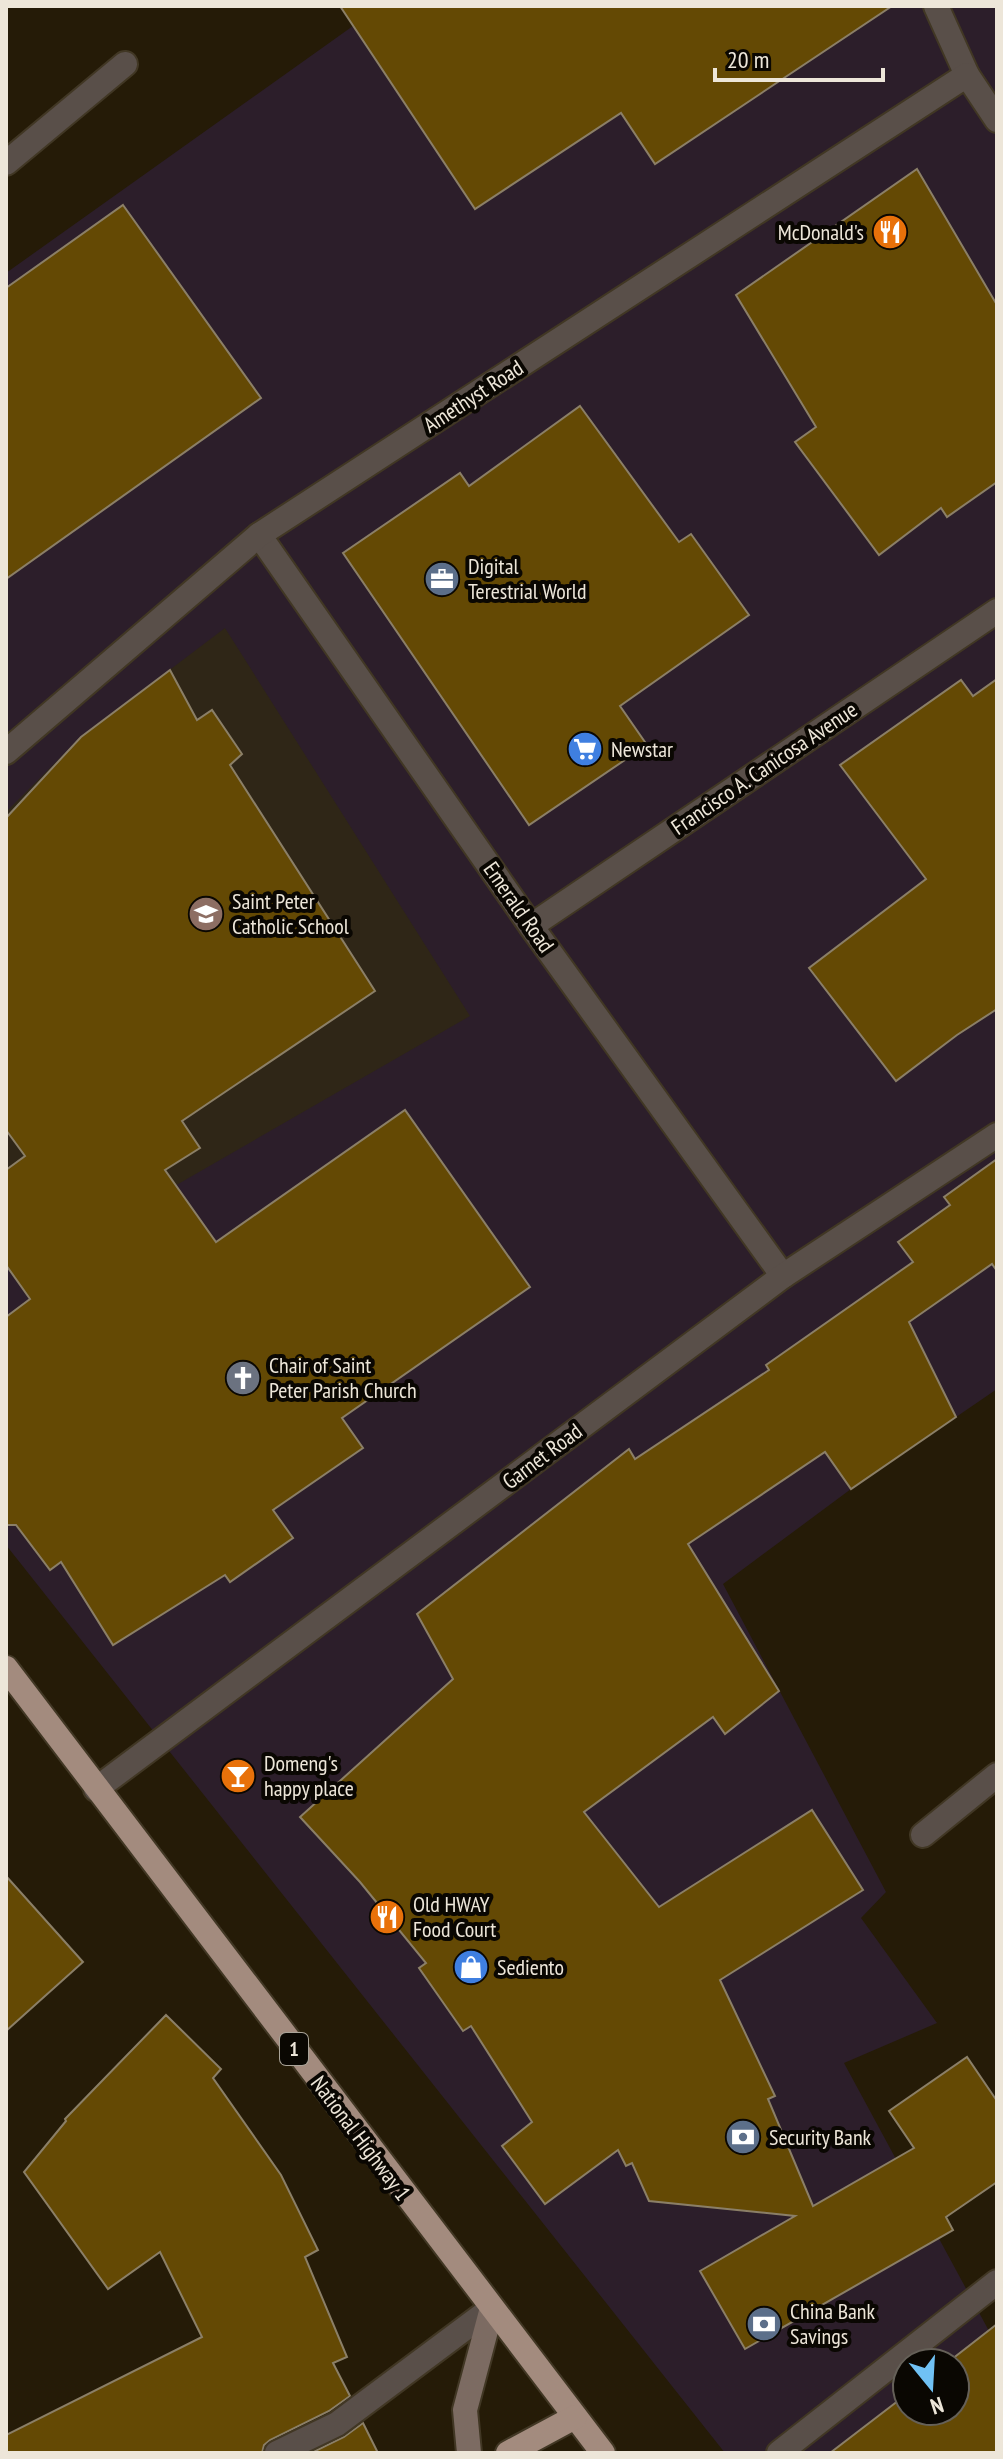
<svg xmlns="http://www.w3.org/2000/svg" width="1003" height="2459" viewBox="0 0 1003 2459" font-family="'PT Sans Narrow',sans-serif">
<style>
.commercial{fill:#2c1e2a;fill-rule:evenodd}
.education{fill:#2f2617}
.building{fill:#644904;stroke:#8b7f67;stroke-width:2}
.lines{fill:none;stroke-linecap:round;stroke-linejoin:round}
.service-casing{stroke:#413724;stroke-width:28}
.minor-casing{stroke:#413724;stroke-width:28}
.tertiary-casing{stroke:#413724;stroke-width:28}
.secondary-casing{stroke:#413724;stroke-width:28}
.trunk-casing{stroke:#413724;stroke-width:28}
.service{stroke:#594f49;stroke-width:24}
.minor{stroke:#594f49;stroke-width:24}
.tertiary{stroke:#594f49;stroke-width:24}
.secondary{stroke:#7c6b62;stroke-width:24}
.trunk{stroke:#a38b7e;stroke-width:24}
.labels{text-anchor:middle;dominant-baseline:central;stroke-width:8;stroke-linejoin:round;paint-order:stroke}
.shield{fill:#0a0702;stroke:#a9a398;stroke-width:2}
.shield-label{font-size:20px;font-weight:bold;fill:#ede6d9}
.poi-label{font-size:22px;fill:#ede6d9;stroke:#0a0702;text-anchor:start}
.street-label{font-size:22px;fill:#ede6d9;stroke:#0a0702}
</style>
<rect width="100%" height="100%" fill="#251b07"/>
<!-- commercial -->
<path class="commercial" d="M 381,6 L 997,6 L 997,1389 L 851,1489 L 723,1584 L 886,1892 L 861,1918 L 937,2023 L 844,2063 L 989,2331 L 997,2453 L 725,2453 L 6,1545 L 6,273 ZM 907,2363 L 955,2363 L 955,2411 L 907,2411 Z"/>
<!-- education -->
<polygon class="education" points="225,628 470,1016 60,1252 6,1175 6,812 81,737"/>
<!-- building -->
<g class="building">
<polygon points="340,6 892,6 655,164 621,113 475,209"/>
<polygon points="917,169 997,305 997,482 947,517 941,508 879,555 795,442 816,427 736,295"/>
<polygon points="123,205 261,398 6,579 6,288"/>
<polygon points="580,406 679,542 691,534 749,615 620,706 647,745 529,825 343,553 460,473 469,486"/>
<polygon points="170,670 197,720 212,710 242,754 230,765 375,991 182,1121 200,1148 165,1170 216,1242 405,1110 530,1287 342,1418 363,1448 273,1510 293,1538 230,1582 225,1575 113,1645 61,1562 50,1570 16,1525 6,1525 6,1317 30,1299 6,1265 6,1170 25,1156 6,1130 6,818 81,737"/>
<polygon points="997,679 997,1009 957,1035 896,1081 809,968 926,879 840,765 961,680 973,696"/>
<polygon points="997,1159 997,1271 992,1264 909,1322 956,1417 851,1489 825,1452 688,1544 779,1691 725,1734 713,1717 584,1812 659,1907 812,1810 863,1890 720,1980 775,2096 768,2099 813,2206 914,2148 889,2111 967,2057 997,2101 997,2182 946,2217 953,2230 745,2349 700,2271 795,2216 649,2201 632,2163 626,2166 618,2150 545,2204 502,2146 532,2122 471,2026 463,2031 419,1968 426,1963 360,1882 300,1817 453,1679 417,1614 629,1449 635,1459 769,1370 766,1365 913,1262 898,1242 950,1205 944,1197"/>
<polygon points="6,1876 83,1962 6,2031"/>
<polygon points="166,2015 221,2069 213,2078 281,2175 318,2250 305,2257 347,2357 333,2363 350,2396 329,2411 270,2440 264,2445 262,2453 6,2453 6,2435 202,2337 160,2252 108,2289 24,2172 66,2121 65,2119"/>
<polygon points="997,2324 997,2453 830,2453 907,2394 907,2411 955,2411 955,2363 947,2363"/>
<polygon points="363,2423 378,2453 311,2453 344,2437"/>
</g>
<g class="lines">
<defs>
<polyline id="service" points="6,163 125,64"/>
<g id="minor">
<polyline points="936,6 967,75"/>
<polyline points="531,926 783,1276"/>
<polyline points="96,1789 783,1276 997,1135"/>
<polyline points="923,1835 997,1775"/>
<polyline points="277,2453 337,2424 492,2308"/>
<polyline points="779,2453 997,2282"/>
</g>
<g id="tertiary">
<polyline points="259,535 531,926 997,611"/>
<polyline points="6,752 259,535 967,75 997,120"/>
</g>
<polyline id="secondary" points="469,2453 465,2410 492,2308"/>
<g id="trunk">
<polyline points="6,1668 603,2453"/>
<polyline points="508,2453 575,2417"/>
</g>
</defs>
<!-- service casing -->
<use href="#service" class="service-casing"/>
<!-- minor casing -->
<use href="#minor" class="minor-casing"/>
<!-- tertiary casing -->
<use href="#tertiary" class="tertiary-casing"/>
<!-- secondary casing -->
<use href="#secondary" class="secondary-casing"/>
<!-- trunk casing -->
<use href="#trunk" class="trunk-casing"/>
<!-- service -->
<use href="#service" class="service"/>
<!-- minor -->
<use href="#minor" class="minor"/>
<!-- tertiary -->
<use href="#tertiary" class="tertiary"/>
<!-- secondary -->
<use href="#secondary" class="secondary"/>
<!-- trunk -->
<use href="#trunk" class="trunk"/>
</g>
<!-- icons -->
<defs>
<symbol id="restaurant-disc" viewBox="-11 -11 22 22"><circle r="9.5" fill="#e8710a" stroke="#0a0702"/><path d="M-5-6h1v4h1v-4h1v4h1v-4h1v5L-1.5 .5V6h-2V.5L-5-1ZM5-6V6H3V1.5H1.5Q1.5-4 5-6Z" fill="#fff"/></symbol>
<symbol id="office-disc" viewBox="-11 -11 22 22"><circle r="9.5" fill="#5c6f8a" stroke="#0a0702"/><path d="M-6-3h4V-5.5h4V-3h4V5H-6ZM-1-4.5V-3h2v-1.5ZM-6 0V1H6V0Z" fill="#fff"/></symbol>
<symbol id="supermarket-disc" viewBox="-11 -11 22 22"><circle r="9.5" fill="#3f7fe0" stroke="#0a0702"/><path d="M-6-5.5h2.5l.6 2H6L4.5 2H-2.5L-4.4-4H-6ZM-1.5 3.2a1.3 1.3 0 1 0 .1 0ZM3 3.2a1.3 1.3 0 1 0 .1 0Z" fill="#fff"/></symbol>
<symbol id="school-disc" viewBox="-11 -11 22 22"><circle r="9.5" fill="#8d6e63" stroke="#0a0702"/><path d="M0-5L7-2L0 1L-7-2ZM-4 1L0 2.5L4 1V4Q0 6-4 4Z" fill="#fff"/></symbol>
<symbol id="church-disc" viewBox="-11 -11 22 22"><circle r="9.5" fill="#6b7280" stroke="#0a0702"/><path d="M-1.2-6h2.4v3.5h3.3v2.4h-3.3V6h-2.4V-.1h-3.3v-2.4h3.3Z" fill="#fff"/></symbol>
<symbol id="bar-disc" viewBox="-11 -11 22 22"><circle r="9.5" fill="#e8710a" stroke="#0a0702"/><path d="M-6-5H6L.8 .8V4.5H3.5V6h-7V4.5H-.8V.8Z" fill="#fff"/></symbol>
<symbol id="shop-disc" viewBox="-11 -11 22 22"><circle r="9.5" fill="#3f7fe0" stroke="#0a0702"/><path d="M-5-2.5h2.3a2.7 3.5 0 0 1 5.4 0H5L5.5 6h-11ZM-1.5-2.5h3a1.5 2.3 0 0 0-3 0Z" fill="#fff"/></symbol>
<symbol id="bank-disc" viewBox="-11 -11 22 22"><circle r="9.5" fill="#5c6f8a" stroke="#0a0702"/><path d="M-6-4H6V4H-6ZM0-2.3a2.3 2.3 0 1 0 0 4.6a2.3 2.3 0 1 0 0-4.6Z" fill="#fff"/></symbol>
</defs>
<g fill-rule="evenodd">
<use href="#restaurant-disc" x="870" y="212" width="40" height="40"/>
<use href="#office-disc" x="422" y="559" width="40" height="40"/>
<use href="#supermarket-disc" x="565" y="729" width="40" height="40"/>
<use href="#school-disc" x="186" y="894" width="40" height="40"/>
<use href="#church-disc" x="223" y="1358" width="40" height="40"/>
<use href="#bar-disc" x="218" y="1756" width="40" height="40"/>
<use href="#restaurant-disc" x="367" y="1897" width="40" height="40"/>
<use href="#shop-disc" x="451" y="1947" width="40" height="40"/>
<use href="#bank-disc" x="723" y="2117" width="40" height="40"/>
<use href="#bank-disc" x="744" y="2304" width="40" height="40"/>
</g>
<g class="labels">
<!-- shield labels -->
<rect class="shield" x="280" y="2033" width="28" height="32" rx="6"/>
<g class="shield-label">
<text x="294" y="2049">1</text>
</g>
<!-- poi labels -->
<g class="poi-label">
<text x="864" y="232" text-anchor="end">McDonald's</text>
<text x="468" y="566">Digital<tspan x="468" dy="25">Terestrial World</tspan></text>
<text x="611" y="749">Newstar</text>
<text x="232" y="901">Saint Peter<tspan x="232" dy="25">Catholic School</tspan></text>
<text x="269" y="1365">Chair of Saint<tspan x="269" dy="25">Peter Parish Church</tspan></text>
<text x="264" y="1763">Domeng's<tspan x="264" dy="25">happy place</tspan></text>
<text x="413" y="1904">Old HWAY<tspan x="413" dy="25">Food Court</tspan></text>
<text x="497" y="1967">Sediento</text>
<text x="769" y="2137">Security Bank</text>
<text x="790" y="2311">China Bank<tspan x="790" dy="25">Savings</tspan></text>
</g>
<!-- street labels -->
<g class="street-label">
<text transform="translate(473 396) rotate(-33)">Amethyst Road</text>
<text transform="translate(764 768) rotate(-34)">Francisco A. Canicosa Avenue</text>
<text transform="translate(519 907) rotate(55)">Emerald Road</text>
<text transform="translate(542 1456) rotate(-37)">Garnet Road</text>
<text transform="translate(361 2138) rotate(53)">National Highway 1</text>
</g>
</g>
<!-- border -->
<rect width="1003" height="2459" fill="none" stroke="#ede6d9" stroke-width="16"/>
<!-- north arrow -->
<g transform="translate(931 2387) rotate(162)"><circle r="38" fill="#0a0702" stroke="#656058" stroke-width="2"/>
<path d="M0-6L14 30L0 20L-14 30Z" fill="#70c1f4"/>
<text y="-12" font-size="22" font-weight="bold" text-anchor="middle" fill="#ede6d9">N</text>
</g>
<!-- scale -->
<path d="M715 68v12h168v-12" fill="none" stroke="#ede6d9" stroke-width="4"/>
<text x="727" y="68" font-size="24" fill="#ede6d9" stroke="#0a0702" stroke-width="6" paint-order="stroke">20 m</text>
</svg>
